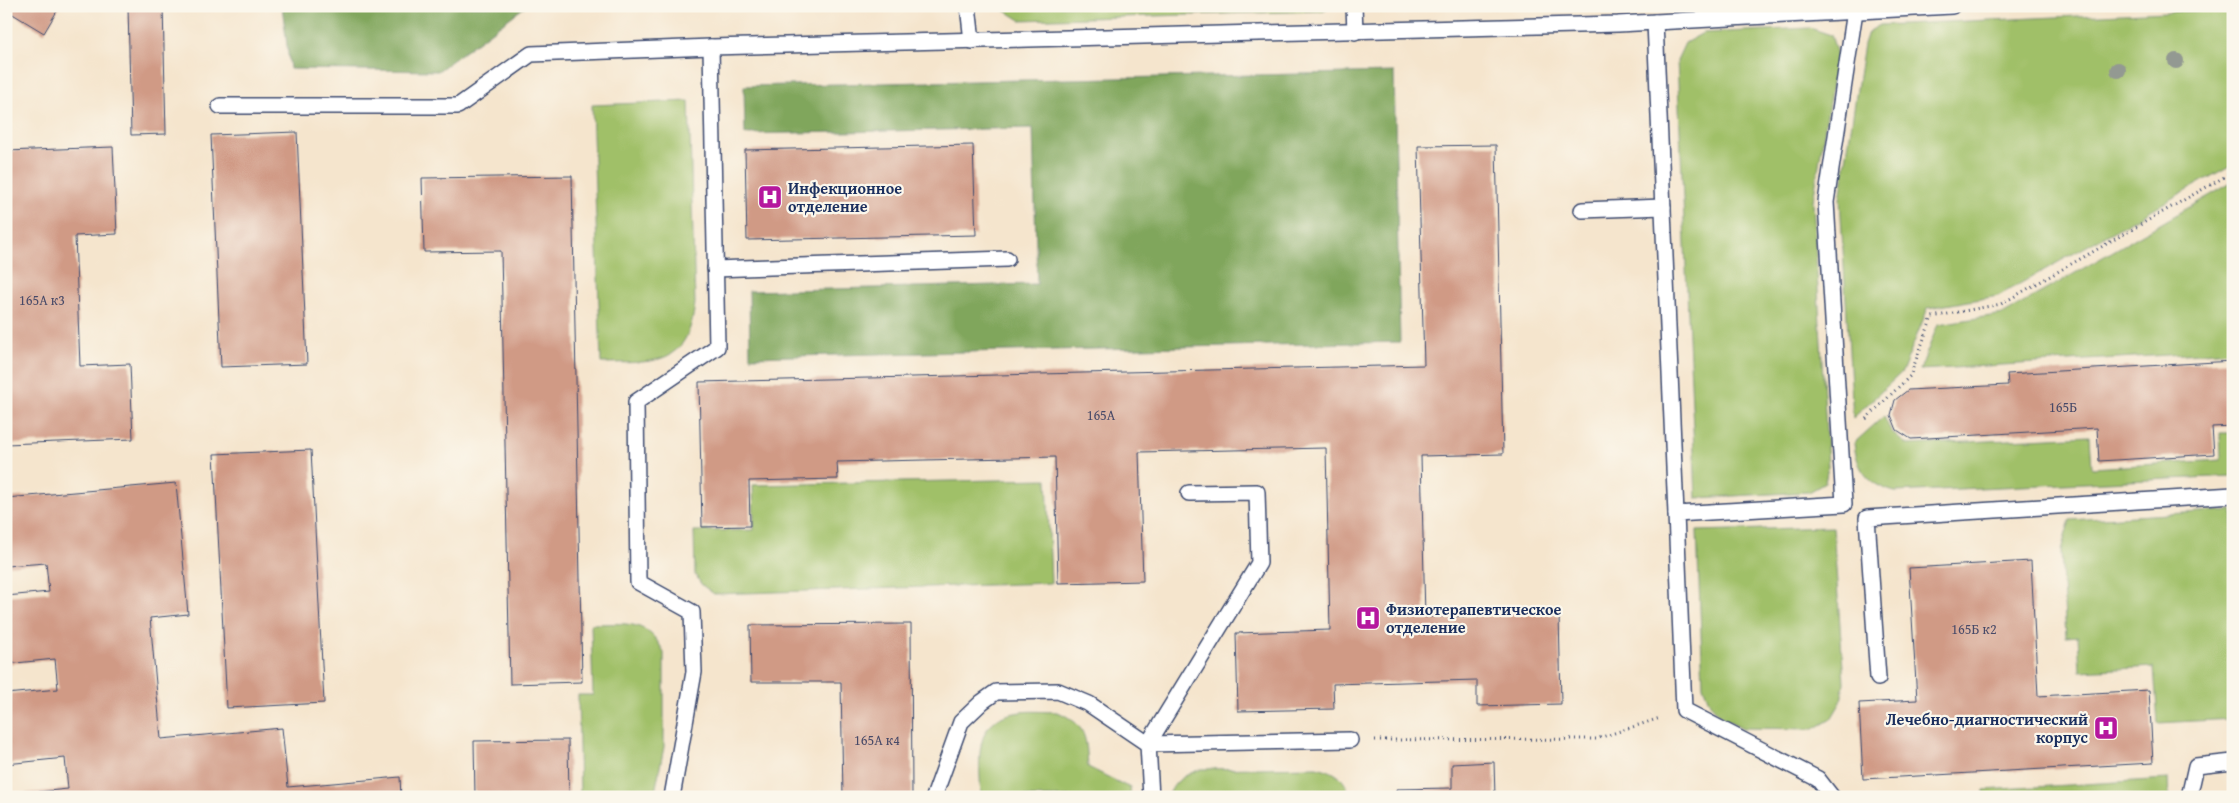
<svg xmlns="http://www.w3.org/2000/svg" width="2239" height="803" viewBox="0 0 2239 803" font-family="'Gentium Book Plus',serif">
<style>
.green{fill:#a0c068;stroke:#5e7863}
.forest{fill:#80a65c;stroke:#4e6a5d}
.building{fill:#d09a85}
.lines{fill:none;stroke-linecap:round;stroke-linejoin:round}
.lane-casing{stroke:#3c4a6f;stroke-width:18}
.path{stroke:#3c4a6f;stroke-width:3;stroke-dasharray:1 4;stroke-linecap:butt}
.lane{stroke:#fff;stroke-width:15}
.tree{fill:#939992}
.labels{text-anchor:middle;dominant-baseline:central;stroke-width:4.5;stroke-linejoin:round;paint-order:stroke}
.number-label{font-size:14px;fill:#484a68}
.poi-label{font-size:16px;font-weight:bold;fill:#1b2f5e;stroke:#fbf7ec;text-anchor:start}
</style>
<rect width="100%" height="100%" fill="#fbf7ec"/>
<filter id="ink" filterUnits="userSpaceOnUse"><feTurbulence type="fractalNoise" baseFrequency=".02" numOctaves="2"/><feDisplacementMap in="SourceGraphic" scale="10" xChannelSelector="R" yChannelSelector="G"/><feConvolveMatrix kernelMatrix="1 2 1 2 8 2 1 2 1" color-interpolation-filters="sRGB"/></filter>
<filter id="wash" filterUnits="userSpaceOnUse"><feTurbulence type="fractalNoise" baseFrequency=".0096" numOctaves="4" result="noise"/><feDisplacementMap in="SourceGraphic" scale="20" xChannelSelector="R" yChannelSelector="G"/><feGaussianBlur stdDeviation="1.12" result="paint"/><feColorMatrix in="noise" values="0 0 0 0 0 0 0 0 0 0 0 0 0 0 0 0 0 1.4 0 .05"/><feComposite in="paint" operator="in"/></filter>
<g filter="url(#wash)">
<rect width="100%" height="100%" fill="#f5e5cd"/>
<!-- green -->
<g class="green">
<polygon points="998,6 1331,6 1322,11 1020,20"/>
<polygon points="2233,9 2233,164 1998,296 1928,308 1902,372 1853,418 1840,199 1864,44 1868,32 1880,25"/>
<polygon points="1810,28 1831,35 1837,54 1813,201 1828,466 1825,483 1809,492 1696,498 1677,60 1685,43 1703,33"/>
<path d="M 689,101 L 695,303 C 688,368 653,362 601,363 L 592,105 Z"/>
<polygon points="2233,182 2233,351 1920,370 1938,324 2004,314"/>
<path d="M 1884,416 C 1889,430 1895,437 1908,445 L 2090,436 L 2092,468 L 2221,460 L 2220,433 L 2233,433 L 2233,476 L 1895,492 C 1869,485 1857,471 1854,443 Z"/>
<polygon points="1047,479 1051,583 714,594 702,585 695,575 694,531 754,530 753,485"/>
<polygon points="2233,510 2233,719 2158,723 2154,667 2080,671 2078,636 2066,637 2061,550 2070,520"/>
<polygon points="1833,527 1844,682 1841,702 1831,719 1814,729 1743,728 1723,718 1710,704 1703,686 1697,531"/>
<path d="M 591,624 C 625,624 648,618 664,653 L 664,747 L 654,797 L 580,797 L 578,695 L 593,695 Z"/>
<path d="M 1058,712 C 1087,725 1086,738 1088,767 L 1130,788 L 1131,797 L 981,797 C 980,764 971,720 1015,713 C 1028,710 1044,712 1058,712 Z"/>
<path d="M 1316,767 C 1332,770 1348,778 1349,797 L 1168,797 C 1174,780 1185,775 1201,769 Z"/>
<polygon points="2168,779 2169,797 1984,797 1984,790"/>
</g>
<!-- forest -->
<g class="forest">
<polygon points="282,6 526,6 438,71 290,69"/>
<polygon points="1394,72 1400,342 750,357 749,291 1037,284 1033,128 745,134 744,86"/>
</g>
<g id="blocks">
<!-- building -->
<g class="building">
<polygon points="6,6 60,6 44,33 6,10"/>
<polygon points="128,6 163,6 166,134 131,135"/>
<polygon points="297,132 307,364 221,367 211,135"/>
<polygon points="973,145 976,235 747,240 745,150"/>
<polygon points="1496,145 1503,454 1421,456 1425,617 1559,614 1561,704 1477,706 1477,680 1333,684 1334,709 1238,711 1236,633 1330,630 1326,448 1139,452 1143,581 1058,583 1055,457 837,462 838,479 749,481 750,526 702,527 699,382 1424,365 1418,146"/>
<polygon points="113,147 117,234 75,236 80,366 130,364 133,439 6,444 6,151"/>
<polygon points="572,176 582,682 510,684 501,251 424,252 422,178"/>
<polygon points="2233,361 2233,426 2212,427 2214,454 2099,461 2097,428 1911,439 1897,430 1891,415 1895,400 1908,390 2008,385 2007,374"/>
<polygon points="311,450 324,703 227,708 214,454"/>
<polygon points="176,483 188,614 150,618 161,739 282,728 288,787 400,777 401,797 210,797 210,795 183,797 9,797 8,795 68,789 65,758 6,764 6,694 58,689 55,659 6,664 6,596 49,592 46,563 6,566 6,498"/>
<polygon points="2031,561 2038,696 2149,690 2153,763 1863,779 1859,703 1917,700 1909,568"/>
<polygon points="911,624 912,797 843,797 841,682 751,682 750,625"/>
<polygon points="568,740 569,797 475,797 474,741"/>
<polygon points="1494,762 1495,797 1397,797 1396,789 1452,788 1452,764"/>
</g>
</g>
</g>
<g filter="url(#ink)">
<use href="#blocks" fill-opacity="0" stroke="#3c4a6f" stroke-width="1"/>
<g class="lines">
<defs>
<g id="lane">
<polyline points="968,6 972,41"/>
<polyline points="1354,6 1355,32"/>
<polyline points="1655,22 1676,514"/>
<polyline points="220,106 458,106 531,54 711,47 1618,24 1952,6"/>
<polyline points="1582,210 1663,207"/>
<polyline points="715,269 1007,259"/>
<polyline points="1878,678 1867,518 2233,495"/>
<polyline points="672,797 694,672 692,612 638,582 636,402 717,347 711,47"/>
<polyline points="934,797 961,722 982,702 996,692 1058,691 1089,704 1148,744 1259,563 1257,492 1189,493"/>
<polyline points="1151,797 1148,744 1350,740"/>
<polyline points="1832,797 1818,779 1684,710 1676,514 1844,504 1826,202 1855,11"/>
<polyline points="2189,797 2196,766 2233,762"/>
</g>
</defs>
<!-- lane casing -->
<use href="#lane" class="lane-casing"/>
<!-- path -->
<g class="path">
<polyline points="1866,419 1910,376 1932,317 2001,304 2233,172"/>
<polyline points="1375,740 1596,739 1660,718"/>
</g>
<!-- lane -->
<use href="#lane" class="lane"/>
</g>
<!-- trees -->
<g class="tree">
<circle cx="2176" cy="61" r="8"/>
<circle cx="2118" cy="70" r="8"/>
</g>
</g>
<!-- icons -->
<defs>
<symbol id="hospital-square" viewBox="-11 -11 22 22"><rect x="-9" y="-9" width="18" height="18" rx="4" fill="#b5179e" stroke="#fbf7ec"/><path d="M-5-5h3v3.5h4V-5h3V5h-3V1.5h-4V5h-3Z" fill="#fff"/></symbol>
</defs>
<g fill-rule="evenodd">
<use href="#hospital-square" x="756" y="183" width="28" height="28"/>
<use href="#hospital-square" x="1354" y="604" width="28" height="28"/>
<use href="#hospital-square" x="2092" y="714" width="28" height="28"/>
</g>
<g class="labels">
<!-- number labels -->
<g class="number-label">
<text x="42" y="300">165А к3</text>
<text x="2063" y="407">165Б</text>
<text x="1101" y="415">165А</text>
<text x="1974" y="629">165Б к2</text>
<text x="877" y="740">165А к4</text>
</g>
<!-- poi labels -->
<g class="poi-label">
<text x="788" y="188">Инфекционное<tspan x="788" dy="18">отделение</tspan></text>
<text x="1386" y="609">Физиотерапевтическое<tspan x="1386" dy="18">отделение</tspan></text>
<text x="2088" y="719" text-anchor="end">Лечебно-диагностический<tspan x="2088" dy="18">корпус</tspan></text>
</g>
</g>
<!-- margin -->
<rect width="2239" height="803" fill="none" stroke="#fbf7ec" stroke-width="25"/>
</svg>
